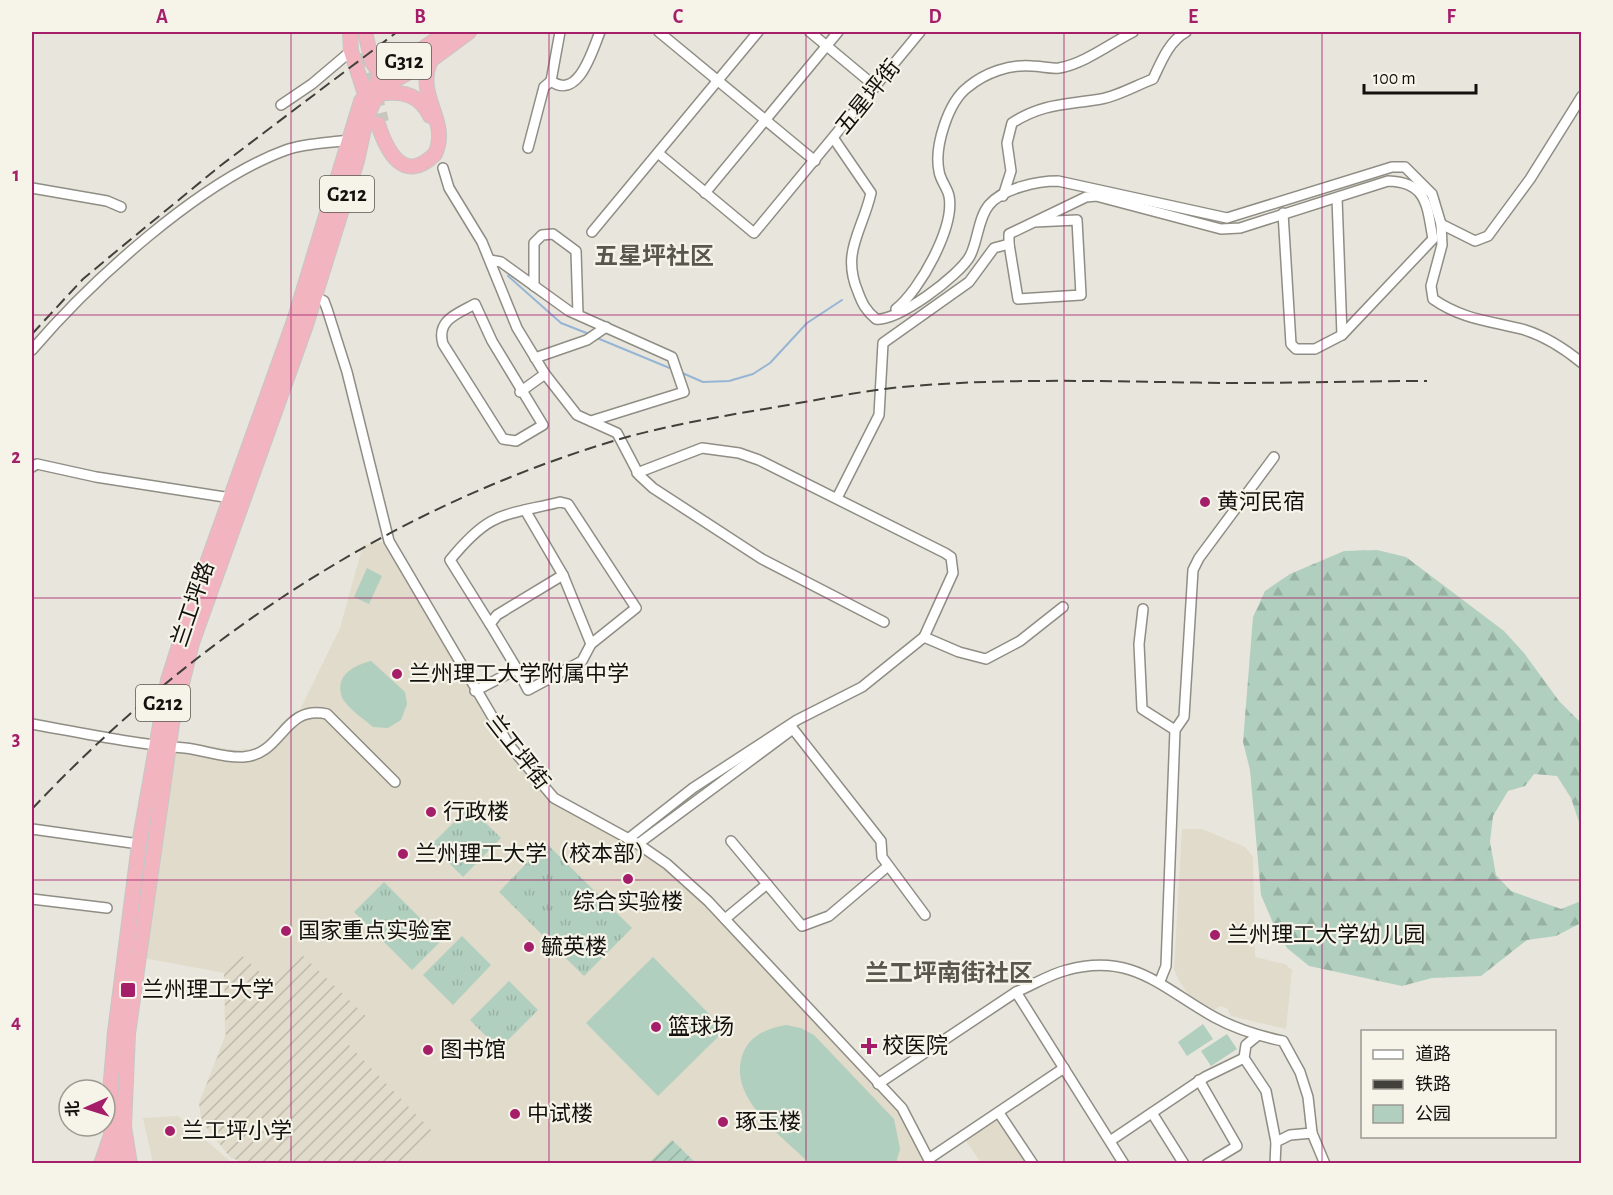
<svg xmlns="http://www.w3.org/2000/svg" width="1613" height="1195" viewBox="0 0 1613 1195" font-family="'Alegreya Sans','Noto Sans SC',sans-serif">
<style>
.built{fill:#e0dbca}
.industrial{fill:url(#industrial-furrows)}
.grass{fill:url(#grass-tufts)}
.forest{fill:url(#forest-firs)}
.park{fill:#b1cfbe}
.garden{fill:url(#garden-furrows)}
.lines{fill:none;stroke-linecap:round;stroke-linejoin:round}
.stream{stroke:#96b5d4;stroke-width:2}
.highway-tunnel{stroke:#c8c6bd;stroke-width:14;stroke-dasharray:14 7;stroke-linecap:butt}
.minor-casing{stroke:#8f8d84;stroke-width:12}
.highway-casing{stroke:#c6c6c5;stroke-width:16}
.minor{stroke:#fff;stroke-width:9}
.highway{stroke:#f2b5c0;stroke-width:14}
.rail{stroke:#41403a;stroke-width:2;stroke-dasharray:12 6;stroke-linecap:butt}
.grid{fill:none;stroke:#a41e6a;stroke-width:1.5;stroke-opacity:0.55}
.poi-dot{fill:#a41e6a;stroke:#f6f3e9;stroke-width:2}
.labels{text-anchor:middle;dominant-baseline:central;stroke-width:4.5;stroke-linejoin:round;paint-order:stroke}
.shield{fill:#f6f3e9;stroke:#56554f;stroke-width:1.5}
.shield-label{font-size:21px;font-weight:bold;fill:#12110d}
.street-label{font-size:22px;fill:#12110d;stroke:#f6f3e9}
.poi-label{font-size:22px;fill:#12110d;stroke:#f6f3e9;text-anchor:start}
.neighbourhood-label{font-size:24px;font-weight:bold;fill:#59564e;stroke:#f6f3e9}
.neatline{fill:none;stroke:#a41e6a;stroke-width:2}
.grid-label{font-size:20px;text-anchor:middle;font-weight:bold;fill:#a41e6a}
</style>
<defs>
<pattern id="industrial-furrows" width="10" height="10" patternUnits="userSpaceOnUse" patternTransform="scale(1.5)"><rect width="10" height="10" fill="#e0dbca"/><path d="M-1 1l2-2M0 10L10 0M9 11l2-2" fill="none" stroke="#bfbbac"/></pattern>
<pattern id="grass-tufts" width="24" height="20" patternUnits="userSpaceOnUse" patternTransform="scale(1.5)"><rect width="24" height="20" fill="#b1cfbe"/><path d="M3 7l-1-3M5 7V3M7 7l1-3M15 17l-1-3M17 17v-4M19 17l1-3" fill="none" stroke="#97b1a2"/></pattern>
<pattern id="forest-firs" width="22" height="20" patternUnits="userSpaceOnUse" patternTransform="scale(1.5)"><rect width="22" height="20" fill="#b1cfbe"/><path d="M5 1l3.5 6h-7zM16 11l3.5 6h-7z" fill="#97b1a2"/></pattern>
<pattern id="garden-furrows" width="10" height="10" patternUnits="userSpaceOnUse" patternTransform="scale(1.5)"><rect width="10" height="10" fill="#b1cfbe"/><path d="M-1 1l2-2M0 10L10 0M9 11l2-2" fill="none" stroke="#97b1a2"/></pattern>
</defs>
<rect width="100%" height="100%" fill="#e8e6dc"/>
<!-- built -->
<g class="built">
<polygon points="389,541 496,727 544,788 667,864 902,1108 931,1163 244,1163 230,1157 202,1122 199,1103 225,1036 224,973 138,957 168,748 185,742 236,750 269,747 296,718 340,628 363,545"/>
<polygon points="1182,829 1202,829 1245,847 1253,857 1255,957 1285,964 1292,970 1286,1029 1231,1016 1227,1008 1219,1006 1215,1010 1189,995 1179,981 1174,969"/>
<polygon points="999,1115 1030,1163 981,1163 964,1138"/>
<polygon points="178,1116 232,1163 153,1163 143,1118"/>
</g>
<!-- industrial -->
<polygon class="industrial" points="299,952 370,1020 347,1043 435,1134 405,1163 379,1163 375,1160 371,1164 244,1163 230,1157 202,1122 199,1103 226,1036 224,973 240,954 273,984"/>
<!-- grass -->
<g class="grass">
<polygon points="469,807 501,838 463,877 431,845"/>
<polygon points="546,843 632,928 584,976 499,892"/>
<polygon points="384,882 442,940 412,970 354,912"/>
<polygon points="462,936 491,965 453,1005 423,975"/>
<polygon points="509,981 538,1010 499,1049 470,1020"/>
</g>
<!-- forest -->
<polygon class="forest" points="1377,550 1406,557 1504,631 1524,653 1559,701 1581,723 1581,828 1571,798 1557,776 1534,774 1525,786 1508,791 1493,816 1490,842 1496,875 1511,891 1561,909 1581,901 1581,923 1556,936 1527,940 1481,976 1432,978 1402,986 1309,966 1287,948 1273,923 1261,895 1250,770 1243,742 1253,617 1265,591 1290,574 1344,551"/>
<!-- park -->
<g class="park">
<polygon points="367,568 382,576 369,604 354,597"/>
<path d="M 371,661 L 405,692 L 407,704 L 401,720 L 388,728 L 373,727 C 364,719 346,707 342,697 C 334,675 355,665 371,661 Z"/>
<polygon points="653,957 725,1030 658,1096 586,1023"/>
<polygon points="1203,1024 1213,1039 1187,1056 1178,1042"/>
<path d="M 786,1025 L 801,1028 L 814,1035 L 894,1119 L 900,1149 L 896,1163 L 809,1163 C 781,1135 724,1096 744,1051 C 752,1034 769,1028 786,1025 Z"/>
<polygon points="1227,1034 1237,1049 1211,1066 1201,1051"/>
</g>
<!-- garden -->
<polygon class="garden" points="672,1140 696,1163 649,1163"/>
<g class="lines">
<!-- stream -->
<g class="stream">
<polyline points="508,276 561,323 589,334"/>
<polyline points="597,338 672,369"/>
<polyline points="680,372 703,382 729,381 753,374 770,363 807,323 842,300"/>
</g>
<!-- highway-tunnel -->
<polyline class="highway-tunnel" points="365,52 382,122"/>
<defs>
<g id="minor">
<polyline points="659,32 815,161"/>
<polyline points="810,32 876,87"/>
<path d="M 551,81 C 579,101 593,48 600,32"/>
<polyline points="551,81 560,32"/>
<polyline points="281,105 312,84 351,51"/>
<path d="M 834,139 L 871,193 C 862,232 841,252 858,292 C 862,303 866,311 876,319 C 897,322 959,276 970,256 C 978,241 978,218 989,205 C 1003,188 1038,181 1058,181 L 1227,218 L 1392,167 L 1405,167 L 1432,194 L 1441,224 L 1442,245 L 1431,286 L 1433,299 C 1463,320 1491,321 1525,330 C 1547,337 1565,349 1582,363"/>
<polyline points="528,148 544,87 551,81"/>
<polyline points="658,153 754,233 920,32"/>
<polyline points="443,168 449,188 482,242 517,328 545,374 577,415 617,433 639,475 653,488 762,559 884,622"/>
<polyline points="32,188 107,201 121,207"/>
<polyline points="705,193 838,32"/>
<path d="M 1003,196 L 1011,171 L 1007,143 L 1012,123 C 1043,103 1066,105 1101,99 C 1118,96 1137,85 1153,79 C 1161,62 1169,41 1186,32"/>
<polyline points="1337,198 1342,335"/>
<path d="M 1034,222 L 1077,220 L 1081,295 L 1018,299 L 1009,244 L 1009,234 L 1086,197 L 1096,196 L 1221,229 L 1240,228 L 1388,181 C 1428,182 1427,207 1433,239 L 1342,335 L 1315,349 L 1296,349 L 1291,344 L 1283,213"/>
<polyline points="1441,224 1475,241 1488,236 1530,179 1582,96"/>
<polyline points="592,232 758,32"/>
<polyline points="490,260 501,262 569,311 672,357 684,392 591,421"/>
<polyline points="534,286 534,243 542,235 553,234 576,251 578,314"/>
<polyline points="312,295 324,301 327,309 347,372 389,541 509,745 554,798 638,844 667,864 708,901 902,1108 931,1164"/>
<path d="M 475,304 L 492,341 L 543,425 L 516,441 L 503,439 L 443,344 C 436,320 457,314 475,304 Z"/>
<path d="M 896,309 C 920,290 955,227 949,196 C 947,187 940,180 939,171 C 934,147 948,102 968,87 C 985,73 1009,64 1032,66 C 1040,66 1050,69 1059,68 C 1084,64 1111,43 1133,32"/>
<path d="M 32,350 C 91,281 200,181 286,150 C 305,143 329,143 349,140"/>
<polyline points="535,358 587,340 606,327"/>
<polyline points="520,392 545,374"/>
<polyline points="32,467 37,464 96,477 231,498"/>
<polyline points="637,473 702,448 739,453 759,460 945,553 951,557 953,573 924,637"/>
<polyline points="837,498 879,415 883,343 969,282 994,248 1009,244"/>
<polyline points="1143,609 1139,644 1142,709 1175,730"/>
<path d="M 490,624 L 450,560 C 490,511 502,516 560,502 L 568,504 L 636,608 L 591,644"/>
<polyline points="517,669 528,690 582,661 591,644 563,575 525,510"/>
<polyline points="475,691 517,669 490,624 497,615 563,575"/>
<path d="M 32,724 C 82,733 134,744 185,748 C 204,750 224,758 243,757 C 283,755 283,704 327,714 L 395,782"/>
<polyline points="32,829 139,844"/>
<polyline points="628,839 693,788 797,720 862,687 924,637 959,652 986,659 1020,641 1063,607"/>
<polyline points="731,841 802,926 829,916 888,866"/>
<polyline points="638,844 793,729 881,841 882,857 925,915"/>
<polyline points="32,899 107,908"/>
<polyline points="725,919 767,884"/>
<polyline points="1160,981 1166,966 1175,730 1184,717 1193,570 1199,558 1274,457"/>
<path d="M 1016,992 C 1033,985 1050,974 1067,970 C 1132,952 1162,988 1214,1017 C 1236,1029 1259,1036 1283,1041 L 1300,1072 L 1308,1097 L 1312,1133 L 1325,1164"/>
<polyline points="1257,1036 1246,1045 1244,1058 1266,1091 1276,1142"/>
<polyline points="1199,1080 1237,1146 1207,1164"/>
<polyline points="878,1084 1016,992 1124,1164"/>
<polyline points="999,1113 1033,1164"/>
<polyline points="1152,1113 1184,1164"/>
<polyline points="1110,1141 1205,1077 1244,1058"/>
<polyline points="930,1158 1064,1068"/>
<polyline points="1275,1164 1276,1142 1290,1135 1312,1133"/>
</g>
<g id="highway">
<polyline points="350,32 351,51 365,94"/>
<polyline points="365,32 372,62 382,76"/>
<path d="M 380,94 C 402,90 420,95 430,116"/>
<path d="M 378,124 C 387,152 404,185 435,154 C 451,121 414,96 431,60"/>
<polyline points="101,1164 111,1135"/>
<polyline points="117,1164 111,1135 110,1092 115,1032 139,844 168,680 193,602 294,321 361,101 382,76 447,32"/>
<polyline points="130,1164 124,1127 128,1034 172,724 192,643 306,325 357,161 366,120 374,101 388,84 431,60 469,32"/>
</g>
</defs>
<!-- minor casing -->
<use href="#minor" class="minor-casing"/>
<!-- highway casing -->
<use href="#highway" class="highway-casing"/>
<!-- minor -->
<use href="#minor" class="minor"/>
<!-- highway -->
<use href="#highway" class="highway"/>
<!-- rail -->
<g class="rail">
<polyline points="32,334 83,279 119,249 220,166 397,32"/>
<path d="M 32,809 C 191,640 387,510 610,442 C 666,425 724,416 782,406 C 822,399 862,391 902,387 C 1011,377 1120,382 1229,383 C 1295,383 1361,381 1427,381"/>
</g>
</g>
<!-- grid -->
<path class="grid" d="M 291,32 L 291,1164M 549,32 L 549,1164M 806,32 L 806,1164M 1064,32 L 1064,1164M 1322,32 L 1322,1164M 32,315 L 1582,315M 32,598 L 1582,598M 32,880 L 1582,880"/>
<!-- markers -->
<g class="poi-dot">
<circle cx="1205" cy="502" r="6"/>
<circle cx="397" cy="674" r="6"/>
<circle cx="431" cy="812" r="6"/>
<circle cx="403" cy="854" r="6"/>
<circle cx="628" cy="879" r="6"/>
<circle cx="286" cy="931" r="6"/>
<circle cx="1215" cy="935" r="6"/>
<circle cx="529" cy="947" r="6"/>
<rect x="120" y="982" width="16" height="16" rx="3"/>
<circle cx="656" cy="1027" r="6"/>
<path d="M866 1037h6v6h6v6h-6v6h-6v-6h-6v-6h6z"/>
<circle cx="428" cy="1050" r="6"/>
<circle cx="515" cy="1114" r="6"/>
<circle cx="723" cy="1122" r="6"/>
<circle cx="170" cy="1131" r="6"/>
</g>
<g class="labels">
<!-- shield labels -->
<g class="shield">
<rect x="377" y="43" width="54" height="36" rx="4.5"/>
<rect x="320" y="176" width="54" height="36" rx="4.5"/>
<rect x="136" y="685" width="54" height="36" rx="4.5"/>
</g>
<g class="shield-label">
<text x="404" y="61">G312</text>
<text x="347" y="194">G212</text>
<text x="163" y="703">G212</text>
</g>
<!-- street labels -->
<g class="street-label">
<text transform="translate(868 97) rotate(-51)">五星坪街</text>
<text transform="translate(193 604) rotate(-71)">兰工坪路</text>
<text transform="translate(518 752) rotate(52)">兰工坪街</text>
</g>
<!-- poi labels -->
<g class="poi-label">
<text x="1217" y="502">黄河民宿</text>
<text x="409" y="674">兰州理工大学附属中学</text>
<text x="443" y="812">行政楼</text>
<text x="415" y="854">兰州理工大学（校本部）</text>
<text x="628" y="902" text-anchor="middle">综合实验楼</text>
<text x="298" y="931">国家重点实验室</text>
<text x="1227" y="935">兰州理工大学幼儿园</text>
<text x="541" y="947">毓英楼</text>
<text x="142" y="990">兰州理工大学</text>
<text x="668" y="1027">篮球场</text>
<text x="882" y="1046">校医院</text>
<text x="440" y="1050">图书馆</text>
<text x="527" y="1114">中试楼</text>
<text x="735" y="1122">琢玉楼</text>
<text x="182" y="1131">兰工坪小学</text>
</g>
<!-- neighbourhood labels -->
<g class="neighbourhood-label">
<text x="654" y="257">五星坪社区</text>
<text x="949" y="974">兰工坪南街社区</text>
</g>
</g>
<!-- border -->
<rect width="1613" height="1195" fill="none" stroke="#f6f3e9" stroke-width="66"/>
<!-- legend -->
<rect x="1361" y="1030" width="195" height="108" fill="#f6f3e9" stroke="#9b9991" stroke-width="1.5"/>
<rect x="1373" y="1050" width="30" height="9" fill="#ffffff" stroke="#9b9991" stroke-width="1.5"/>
<text x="1415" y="1060" font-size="18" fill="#12110d">道路</text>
<rect x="1373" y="1080" width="30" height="9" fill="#41403a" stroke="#9b9991" stroke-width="1.5"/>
<text x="1415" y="1090" font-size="18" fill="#12110d">铁路</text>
<rect x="1373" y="1105" width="30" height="18" fill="#b1cfbe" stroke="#9b9991" stroke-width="1.5"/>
<text x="1415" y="1120" font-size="18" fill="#12110d">公园</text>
<!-- north arrow -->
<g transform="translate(87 1108) rotate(267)"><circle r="28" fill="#f6f3e9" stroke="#9b9991" stroke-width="1.5"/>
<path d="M0-4.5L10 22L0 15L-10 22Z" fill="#a41e6a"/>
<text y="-9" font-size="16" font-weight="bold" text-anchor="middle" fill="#12110d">北</text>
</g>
<!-- scale -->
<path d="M1364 84v9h112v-9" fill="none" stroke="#12110d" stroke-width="3"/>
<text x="1373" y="84" font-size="18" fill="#12110d" stroke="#f6f3e9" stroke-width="4.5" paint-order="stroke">100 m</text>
<rect x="33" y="33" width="1547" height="1129" class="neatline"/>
<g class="grid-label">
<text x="162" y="23">A</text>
<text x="420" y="23">B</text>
<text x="678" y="23">C</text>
<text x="935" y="23">D</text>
<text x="1193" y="23">E</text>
<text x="1451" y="23">F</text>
<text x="16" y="181">1</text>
<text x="16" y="463">2</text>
<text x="16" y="745">3</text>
<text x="16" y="1028">4</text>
</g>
</svg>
